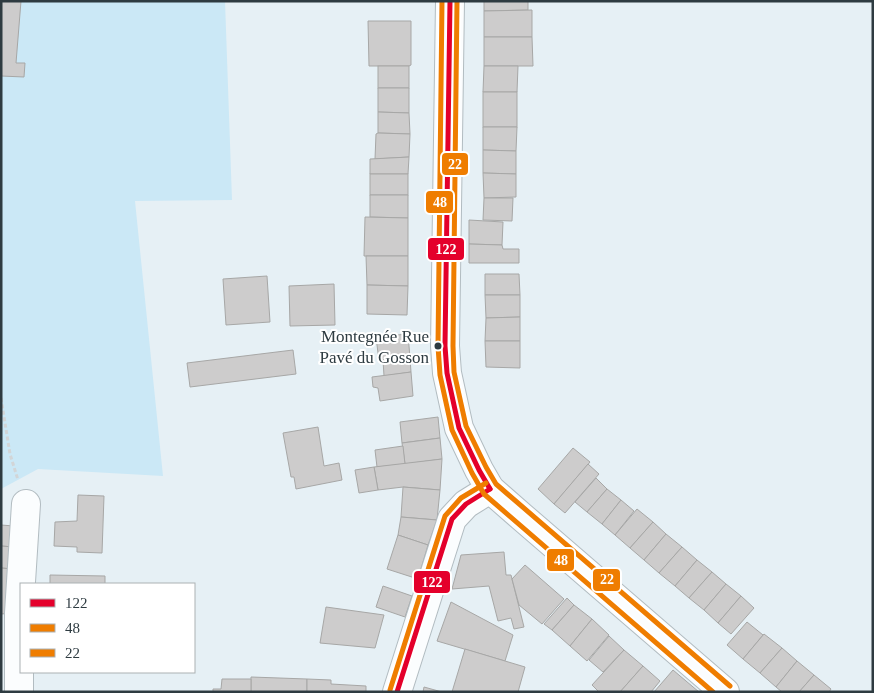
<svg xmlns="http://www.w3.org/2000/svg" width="874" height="693" viewBox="0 0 874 693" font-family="'Times New Roman',serif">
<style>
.green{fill:#cbe8f6}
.building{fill:#cdcccc;stroke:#a7a7a6}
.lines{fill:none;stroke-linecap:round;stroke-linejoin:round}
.minor-casing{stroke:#b2bcc1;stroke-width:30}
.path{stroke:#d2d5d7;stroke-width:3;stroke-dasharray:4 2.5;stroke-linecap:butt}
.minor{stroke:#fbfdfe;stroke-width:28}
.bus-1-casing{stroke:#fff;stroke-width:9}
.bus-2-casing{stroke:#fff;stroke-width:9}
.bus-3-casing{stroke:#fff;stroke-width:9}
.bus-1{stroke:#e4002b;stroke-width:5}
.bus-2{stroke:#ef7d00;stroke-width:5}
.bus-3{stroke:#ef7d00;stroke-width:5}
.bus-dot{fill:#2e3b41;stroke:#fff;stroke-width:2}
.labels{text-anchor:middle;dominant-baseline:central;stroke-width:4;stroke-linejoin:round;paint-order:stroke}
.bus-label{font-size:17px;fill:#2e3b41;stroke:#fff;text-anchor:end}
.line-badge{stroke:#fff;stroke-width:2}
.badge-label{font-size:14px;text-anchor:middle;font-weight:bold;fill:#fff}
</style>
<rect width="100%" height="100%" fill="#e6f0f5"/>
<!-- green -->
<polygon class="green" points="1,1 225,1 232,200 135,201 163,476 38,469 1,489"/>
<!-- building -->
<g class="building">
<polygon points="1,1 21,1 16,63 25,63 24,77 1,76"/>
<polygon points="484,1 528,1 528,10 484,11"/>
<polygon points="532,10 532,37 484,37 484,11"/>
<polygon points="368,21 411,21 411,65 409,66 369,66"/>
<polygon points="484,37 532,37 533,66 484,66"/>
<rect x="378" y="66" width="31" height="22"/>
<polygon points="484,66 518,66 517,92 483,92"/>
<polygon points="378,88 409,88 409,113 378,112"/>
<rect x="483" y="92" width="34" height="35"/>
<polygon points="378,112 409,113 410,134 378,133"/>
<polygon points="483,127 517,127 516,151 483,150"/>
<polygon points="378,133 410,134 409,157 375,159 376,134"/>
<polygon points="483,150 516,151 516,174 483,173"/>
<polygon points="409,157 408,174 370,174 370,159"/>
<polygon points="483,173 516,174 516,197 484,198"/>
<rect x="370" y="174" width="38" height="21"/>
<polygon points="370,195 408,195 408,218 370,217"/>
<polygon points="484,198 513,198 512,221 483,220"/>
<polygon points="365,217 408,218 408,256 364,256"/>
<polygon points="469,220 503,222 502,245 469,244"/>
<polygon points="469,244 502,245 503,249 519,249 519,263 469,263"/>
<polygon points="366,256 408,256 408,286 367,285"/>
<polygon points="485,274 519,274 520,295 485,295"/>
<polygon points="267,276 270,322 226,325 223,279"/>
<polygon points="334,284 335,325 290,326 289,286"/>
<polygon points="367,285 408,286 407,315 367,314"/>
<polygon points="485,295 520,295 520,317 486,318"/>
<polygon points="520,317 520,341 485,341 486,318"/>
<polygon points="408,334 410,358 379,361 376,337"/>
<polygon points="485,341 520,341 520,368 486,367"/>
<polygon points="293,350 296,374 190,387 187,363"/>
<polygon points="410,358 411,372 384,376 383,360"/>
<polygon points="411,372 413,396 380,401 378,388 373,387 372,377"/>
<polygon points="438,417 440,438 402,443 400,422"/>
<polygon points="318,427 324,466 339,463 342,480 296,489 294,477 291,477 283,433"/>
<polygon points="440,438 442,459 405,464 402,443"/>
<polygon points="403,446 405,464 377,467 375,450"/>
<polygon points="573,448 590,462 554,504 538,489"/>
<polygon points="442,459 440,490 403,487 378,490 374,467"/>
<polygon points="588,464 599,474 565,513 554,504"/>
<polygon points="374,467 378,490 359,493 355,470"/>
<polygon points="596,478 607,489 587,512 575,502"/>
<polygon points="403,487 440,490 437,520 401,517"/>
<polygon points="607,489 621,500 602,524 587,512"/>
<polygon points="78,495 104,496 102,553 77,552 77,547 54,546 55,522 77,521"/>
<polygon points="621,500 634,511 615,535 602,524"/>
<polygon points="637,509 653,522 630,548 615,535"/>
<polygon points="401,517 437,520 428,545 398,535"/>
<polygon points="653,522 666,534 644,560 630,548"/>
<polygon points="1,525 14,526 14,547 1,546"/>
<polygon points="666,534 682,547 659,573 644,560"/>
<polygon points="398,535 428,545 418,579 387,569"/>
<polygon points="1,546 14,547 13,569 1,568"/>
<polygon points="682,547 697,560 675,586 659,573"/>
<polygon points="504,552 506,575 511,575 524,627 514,629 511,618 498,621 489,586 452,589 461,555"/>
<polygon points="697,560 712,572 689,598 675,586"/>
<polygon points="525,565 564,599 542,624 519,605 512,579"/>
<polygon points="1,568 13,569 13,613 1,614"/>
<polygon points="712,572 726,584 704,610 689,598"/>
<polygon points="50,575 105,576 105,584 50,584"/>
<polygon points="726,584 741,596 718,623 704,610"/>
<polygon points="383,586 412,596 405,617 376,607"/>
<polygon points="741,596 754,608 731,634 718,623"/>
<polygon points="567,598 574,605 552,630 544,624"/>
<polygon points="451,602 513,635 505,661 437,641"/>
<polygon points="574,605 592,619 570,646 552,630"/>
<polygon points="326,607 384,615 375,648 320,643"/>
<polygon points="592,619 609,635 587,661 570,646"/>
<polygon points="747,622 763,635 743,659 727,645"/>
<polygon points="764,634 782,648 760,673 743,659"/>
<polygon points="609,636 624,650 603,672 589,660"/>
<polygon points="782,648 797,661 776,687 760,673"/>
<polygon points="465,649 525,667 518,692 452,692"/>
<polygon points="624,650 643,666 620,692 599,692 592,685"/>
<polygon points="797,661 814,675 799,692 782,692 776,687"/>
<polygon points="643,666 660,681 651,692 620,692"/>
<polygon points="673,670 699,692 654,692"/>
<polygon points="814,675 831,689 829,692 799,692"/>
<polygon points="251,677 307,679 307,692 251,692"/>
<polygon points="222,679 251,679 251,692 213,692 213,689 221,689"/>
<polygon points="307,679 331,680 331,684 366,686 366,692 307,692"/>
<polygon points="424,687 442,692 423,692"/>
</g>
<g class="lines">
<defs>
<g id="minor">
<polyline points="450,1 445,346 447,373 459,428 479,470 490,489 522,517 725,692"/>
<polyline points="19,692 19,613 26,504"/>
<polyline points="397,692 452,519 466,504 490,489"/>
</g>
</defs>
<!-- minor casing -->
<use href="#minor" class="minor-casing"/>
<!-- path -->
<polyline class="path" points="1,398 10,454 18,480"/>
<!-- minor -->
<use href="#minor" class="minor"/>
<defs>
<g id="bus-1">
<polyline points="450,1 445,346 447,373 459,428 479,470 490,489"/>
<polyline points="397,692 452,519 466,504 490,489"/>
</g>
<polyline id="bus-2" points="442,1 438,346 440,375 452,430 472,473 484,494 713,692"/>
<g id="bus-3">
<polyline points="457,1 453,346 454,372 466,426 486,467 496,484 730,686"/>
<polyline points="390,690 445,516 461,498 486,483"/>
</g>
</defs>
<!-- bus-1 casing -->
<use href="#bus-1" class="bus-1-casing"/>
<!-- bus-2 casing -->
<use href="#bus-2" class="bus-2-casing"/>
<!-- bus-3 casing -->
<use href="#bus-3" class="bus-3-casing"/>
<!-- bus-1 -->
<use href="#bus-1" class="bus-1"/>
<!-- bus-2 -->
<use href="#bus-2" class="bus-2"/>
<!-- bus-3 -->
<use href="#bus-3" class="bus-3"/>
</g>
<!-- markers -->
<circle class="bus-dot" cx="438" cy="346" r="4.5"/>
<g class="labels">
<!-- bus labels -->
<g class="bus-label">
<text x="429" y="336">Montegnée Rue<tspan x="429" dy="21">Pavé du Gosson</tspan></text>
</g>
</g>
<g class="line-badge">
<rect x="441" y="152" width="28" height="24" rx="5" fill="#ef7d00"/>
<rect x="425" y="190" width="29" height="24" rx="5" fill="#ef7d00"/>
<rect x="427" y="237" width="38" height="24" rx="5" fill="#e4002b"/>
<rect x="546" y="548" width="29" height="24" rx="5" fill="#ef7d00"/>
<rect x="592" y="568" width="29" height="24" rx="5" fill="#ef7d00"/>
<rect x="413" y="570" width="38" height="24" rx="5" fill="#e4002b"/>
</g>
<g class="badge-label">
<text x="455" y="169">22</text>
<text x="440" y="207">48</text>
<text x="446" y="254">122</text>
<text x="561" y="565">48</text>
<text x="607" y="584">22</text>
<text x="432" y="587">122</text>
</g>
<!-- border -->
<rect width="874" height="693" fill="none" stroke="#2e3b41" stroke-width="5"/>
<!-- legend -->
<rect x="20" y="583" width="175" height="90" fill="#ffffff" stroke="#abb1b3"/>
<rect x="30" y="599" width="25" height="8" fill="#e4002b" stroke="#abb1b3"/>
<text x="65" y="608" font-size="15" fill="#2e3b41">122</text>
<rect x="30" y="624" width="25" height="8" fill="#ef7d00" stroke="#abb1b3"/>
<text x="65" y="633" font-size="15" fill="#2e3b41">48</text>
<rect x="30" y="649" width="25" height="8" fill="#ef7d00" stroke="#abb1b3"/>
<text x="65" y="658" font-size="15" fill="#2e3b41">22</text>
</svg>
